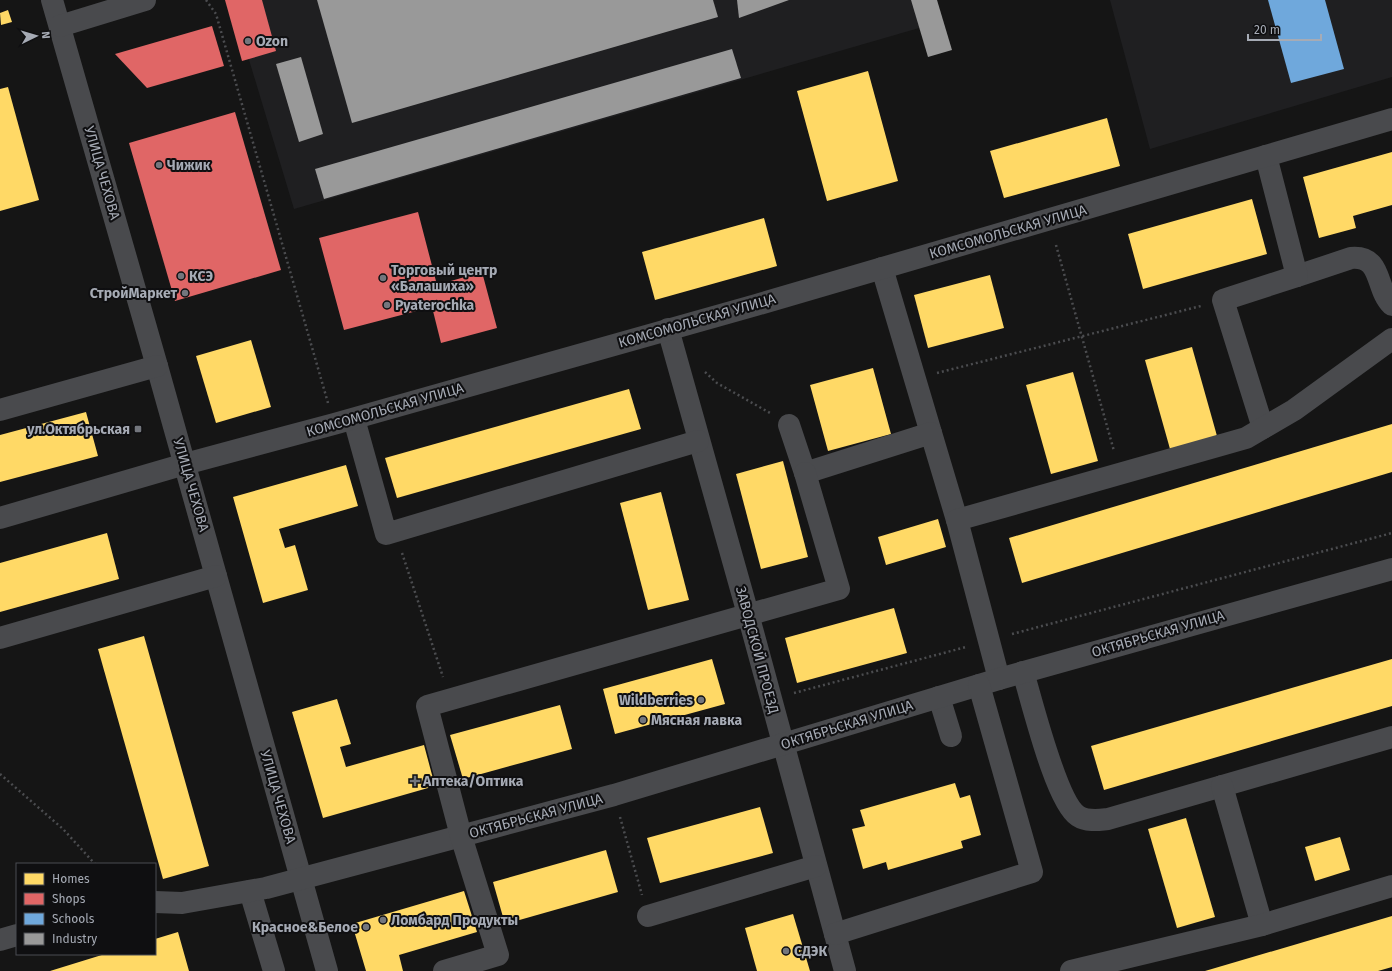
<svg xmlns="http://www.w3.org/2000/svg" width="1392" height="971" viewBox="0 0 1392 971" font-family="'Fira Sans',sans-serif">
<style>
.built{fill:#1f1f21}
.homes{fill:#ffd966}
.shops{fill:#e06666}
.schools{fill:#6fa8dc}
.industry{fill:#999}
.lines{fill:none;stroke-linecap:round;stroke-linejoin:round}
.path{stroke:#4b4c4f;stroke-width:2.5;stroke-dasharray:2 3;stroke-linecap:butt}
.minor{stroke:#494a4d;stroke-width:22}
.poi-dot{fill:#73767d;stroke:#0f0f11;stroke-width:1.5}
.labels{text-anchor:middle;dominant-baseline:central;stroke-width:4;stroke-linejoin:round;paint-order:stroke}
.poi-label{font-size:14px;font-weight:bold;fill:#a6abb5;stroke:#0f0f11;text-anchor:start}
.street-label{font-size:14px;fill:#a6abb5;stroke:#0f0f11}
</style>
<rect width="100%" height="100%" fill="#151515"/>
<!-- built -->
<g class="built">
<polygon points="231,0 918,0 926,26 294,209"/>
<polygon points="1110,0 1392,0 1392,77 1150,149"/>
</g>
<!-- homes -->
<g class="homes">
<polygon points="8,10 12,22 1,25 0,13"/>
<polygon points="868,71 898,181 827,201 797,91"/>
<polygon points="8,87 39,200 0,211 0,89"/>
<polygon points="1107,118 1120,166 1004,198 990,151"/>
<polygon points="1392,152 1392,205 1353,216 1356,228 1319,238 1303,177"/>
<polygon points="1252,199 1267,254 1143,289 1128,234"/>
<polygon points="764,218 777,266 655,300 642,252"/>
<polygon points="990,275 1004,328 928,348 914,295"/>
<polygon points="251,340 271,407 216,423 196,356"/>
<polygon points="1192,347 1217,436 1170,449 1145,360"/>
<polygon points="873,368 891,434 828,451 810,385"/>
<polygon points="1073,372 1098,461 1051,474 1026,385"/>
<polygon points="629,389 641,429 397,498 385,458"/>
<polygon points="86,412 98,456 0,482 0,435"/>
<polygon points="1392,424 1392,472 1022,583 1009,538"/>
<polygon points="783,461 808,557 761,569 736,474"/>
<polygon points="346,465 358,506 279,529 285,548 295,545 308,590 263,603 233,497"/>
<polygon points="661,492 689,600 648,610 620,503"/>
<polygon points="938,519 946,547 886,565 878,537"/>
<polygon points="107,533 119,579 0,612 0,563"/>
<polygon points="894,608 907,653 797,683 785,638"/>
<polygon points="144,636 209,866 163,879 98,649"/>
<polygon points="712,659 725,704 615,734 603,689"/>
<polygon points="1392,659 1392,706 1104,790 1091,746"/>
<polygon points="337,699 351,744 340,747 346,767 424,745 435,786 323,818 292,712"/>
<polygon points="560,705 572,749 463,779 450,735"/>
<polygon points="955,783 960,798 970,795 981,835 961,841 963,848 888,870 886,862 863,869 852,829 865,826 860,810"/>
<polygon points="760,807 773,853 660,883 647,838"/>
<polygon points="1186,818 1215,917 1177,928 1148,829"/>
<polygon points="1340,837 1350,870 1315,881 1305,847"/>
<polygon points="606,850 618,892 505,924 493,882"/>
<polygon points="464,891 477,932 399,955 403,971 366,971 352,924"/>
<polygon points="793,914 810,971 757,971 745,928"/>
<polygon points="1392,916 1392,967 1378,971 1205,971"/>
<polygon points="178,932 189,971 50,971 105,954 155,954 155,939"/>
</g>
<!-- shops -->
<g class="shops">
<polygon points="225,0 262,0 276,51 242,61"/>
<polygon points="212,26 224,66 147,88 115,54"/>
<polygon points="235,112 281,270 175,301 129,143"/>
<polygon points="418,212 437,285 482,272 497,328 441,343 432,307 344,330 319,238"/>
</g>
<!-- schools -->
<polygon class="schools" points="1268,0 1325,0 1344,69 1291,83"/>
<!-- industry -->
<g class="industry">
<polygon points="317,0 713,0 718,17 352,123"/>
<polygon points="737,0 789,0 739,18"/>
<polygon points="911,0 937,0 952,50 928,57"/>
<polygon points="732,49 741,78 324,199 315,169"/>
<polygon points="301,57 323,134 299,142 276,64"/>
</g>
<g class="lines">
<!-- path -->
<g class="path">
<polyline points="206,0 216,14 328,403"/>
<polyline points="1056,245 1114,451"/>
<polyline points="705,372 717,383 770,413"/>
<polyline points="937,373 1201,306"/>
<polyline points="402,553 443,677"/>
<polyline points="1012,634 1392,533"/>
<polyline points="794,693 966,647"/>
<polyline points="0,774 63,829 95,864"/>
<polyline points="620,817 642,895"/>
</g>
<!-- minor -->
<g class="minor">
<polyline points="52,0 157,366 327,971"/>
<polyline points="60,26 145,0"/>
<polyline points="882,268 931,433"/>
<path d="M 1297,276 L 1351,258 C 1383,255 1375,289 1392,305"/>
<polyline points="668,329 748,614 845,971"/>
<polyline points="0,410 157,366"/>
<polyline points="354,419 386,534 698,441"/>
<polyline points="789,425 805,473 931,433 957,520"/>
<polyline points="1263,428 1223,300 1297,276 1266,156"/>
<polyline points="0,518 185,464 334,424 756,305 1392,119"/>
<polyline points="0,638 216,576"/>
<path d="M 1023,672 C 1032,701 1056,802 1078,816 C 1087,822 1099,820 1108,819 L 1392,737"/>
<polyline points="999,679 957,520 1246,438 1294,410 1392,339"/>
<polyline points="939,697 951,736"/>
<polyline points="1222,786 1262,925"/>
<polyline points="250,891 274,971"/>
<polyline points="155,902 182,903 266,888 461,836 614,795 999,679 1392,569"/>
<polyline points="648,916 816,866"/>
<polyline points="835,934 1032,872 979,685"/>
<polyline points="0,940 17,935"/>
<polyline points="444,971 498,955 461,836 427,706 839,589 805,473"/>
<polyline points="1071,971 1262,925 1392,886"/>
</g>
</g>
<!-- markers -->
<g class="poi-dot">
<circle cx="248" cy="41" r="4"/>
<circle cx="159" cy="165" r="4"/>
<circle cx="181" cy="276" r="4"/>
<circle cx="383" cy="278" r="4"/>
<circle cx="185" cy="293" r="4"/>
<circle cx="387" cy="305" r="4"/>
<rect x="134" y="425" width="8" height="8" rx="2"/>
<circle cx="701" cy="700" r="4"/>
<circle cx="643" cy="720" r="4"/>
<path d="M413 775h4v4h4v4h-4v4h-4v-4h-4v-4h4z"/>
<circle cx="383" cy="920" r="4"/>
<circle cx="366" cy="927" r="4"/>
<circle cx="786" cy="951" r="4"/>
</g>
<g class="labels">
<!-- poi labels -->
<g class="poi-label">
<text x="256" y="41">Ozon</text>
<text x="167" y="165">Чижик</text>
<text x="391" y="270">Торговый центр<tspan x="391" dy="16">«Балашиха»</tspan></text>
<text x="189" y="276">КСЭ</text>
<text x="177" y="293" text-anchor="end">СтройМаркет</text>
<text x="395" y="305">Pyaterochka</text>
<text x="130" y="429" text-anchor="end">ул.Октябрьская</text>
<text x="693" y="700" text-anchor="end">Wildberries</text>
<text x="651" y="720">Мясная лавка</text>
<text x="423" y="781">Аптека/Оптика</text>
<text x="391" y="920">Ломбард Продукты</text>
<text x="358" y="927" text-anchor="end">Красное&amp;Белое</text>
<text x="794" y="951">СДЭК</text>
</g>
<!-- street labels -->
<g class="street-label">
<text transform="translate(102 173) rotate(74)">УЛИЦА ЧЕХОВА</text>
<text transform="translate(1008 232) rotate(-16)">КОМСОМОЛЬСКАЯ УЛИЦА</text>
<text transform="translate(697 321) rotate(-16)">КОМСОМОЛЬСКАЯ УЛИЦА</text>
<text transform="translate(385 410) rotate(-16)">КОМСОМОЛЬСКАЯ УЛИЦА</text>
<text transform="translate(191 485) rotate(74)">УЛИЦА ЧЕХОВА</text>
<text transform="translate(1158 634) rotate(-16)">ОКТЯБРЬСКАЯ УЛИЦА</text>
<text transform="translate(757 650) rotate(75)">ЗАВОДСКОЙ ПРОЕЗД</text>
<text transform="translate(847 725) rotate(-17)">ОКТЯБРЬСКАЯ УЛИЦА</text>
<text transform="translate(278 797) rotate(74)">УЛИЦА ЧЕХОВА</text>
<text transform="translate(536 816) rotate(-15)">ОКТЯБРЬСКАЯ УЛИЦА</text>
</g>
</g>
<!-- legend -->
<rect x="16" y="863" width="140" height="92" fill="#0f0f11" stroke="#4b4d53"/>
<rect x="24" y="873" width="20" height="12" fill="#ffd966" stroke="#4b4d53"/>
<text x="52" y="883" font-size="12" fill="#a6abb5">Homes</text>
<rect x="24" y="893" width="20" height="12" fill="#e06666" stroke="#4b4d53"/>
<text x="52" y="903" font-size="12" fill="#a6abb5">Shops</text>
<rect x="24" y="913" width="20" height="12" fill="#6fa8dc" stroke="#4b4d53"/>
<text x="52" y="923" font-size="12" fill="#a6abb5">Schools</text>
<rect x="24" y="933" width="20" height="12" fill="#999999" stroke="#4b4d53"/>
<text x="52" y="943" font-size="12" fill="#a6abb5">Industry</text>
<!-- north arrow -->
<g transform="translate(36 36) rotate(85)" stroke="#0f0f11" stroke-width="3" paint-order="stroke">
<path d="M0-3L7 15L0 10L-7 15Z" fill="#a6abb5"/>
<text y="-6" font-size="11" font-weight="bold" text-anchor="middle" fill="#a6abb5">N</text>
</g>
<!-- scale -->
<path d="M1248 34v6h73v-6" fill="none" stroke="#a6abb5" stroke-width="2"/>
<text x="1254" y="34" font-size="12" fill="#a6abb5" stroke="#0f0f11" stroke-width="3" paint-order="stroke">20 m</text>
</svg>
